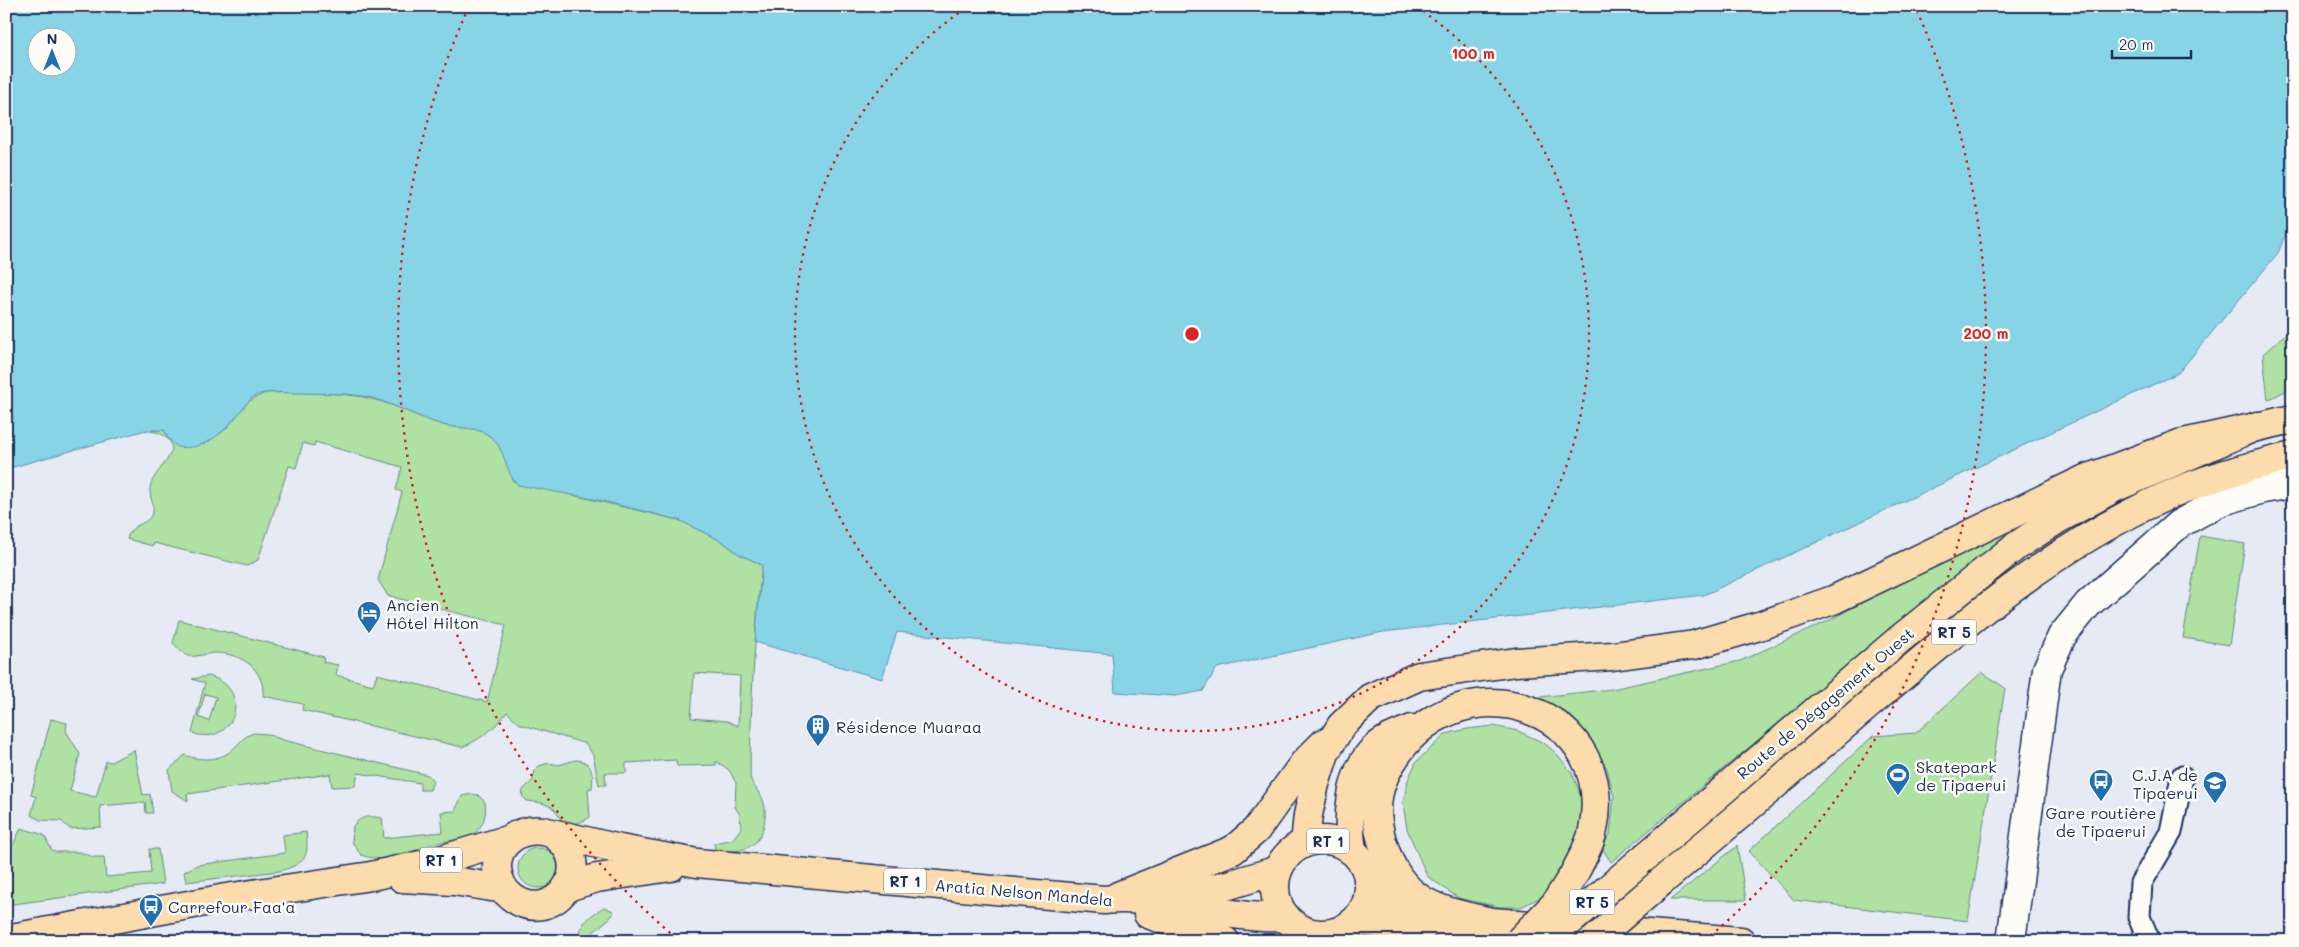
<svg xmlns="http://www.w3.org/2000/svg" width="2299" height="947" viewBox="0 0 2299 947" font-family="Mali,sans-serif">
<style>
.green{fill:#afe1a2;stroke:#658880;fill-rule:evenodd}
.water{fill:#88d4e7;stroke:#5c92b0;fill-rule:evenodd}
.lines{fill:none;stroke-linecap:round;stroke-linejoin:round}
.street-casing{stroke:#1b2f5e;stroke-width:25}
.secondary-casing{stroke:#1b2f5e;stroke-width:31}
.primary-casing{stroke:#1b2f5e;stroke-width:31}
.highway-casing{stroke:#1b2f5e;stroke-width:31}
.street{stroke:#fdfcf7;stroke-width:21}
.secondary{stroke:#fdfcf7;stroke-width:28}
.primary{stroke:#fcdcac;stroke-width:28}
.highway{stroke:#fcdcac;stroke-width:28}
.highway-bridge-casing{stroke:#1b2f5e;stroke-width:31;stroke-linecap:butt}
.highway-bridge{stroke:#fcdcac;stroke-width:28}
.ring{fill:none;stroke:#d62828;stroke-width:2.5;stroke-dasharray:2.5 5}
.labels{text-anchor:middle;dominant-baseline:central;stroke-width:5;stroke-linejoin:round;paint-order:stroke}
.shield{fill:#fdfcf7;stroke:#5f6c8c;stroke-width:1}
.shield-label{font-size:15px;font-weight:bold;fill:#1b2f5e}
.poi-label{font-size:16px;fill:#1b2f5e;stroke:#fdfcf7;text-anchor:start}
.street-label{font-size:16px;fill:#1b2f5e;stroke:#fdfcf7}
.centre{fill:#d62828;stroke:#fdfcf7;stroke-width:2.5}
.ring-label{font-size:15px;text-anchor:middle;font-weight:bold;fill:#d62828;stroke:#fdfcf7;stroke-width:5;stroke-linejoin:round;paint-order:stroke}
</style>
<rect width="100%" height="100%" fill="#e6eaf5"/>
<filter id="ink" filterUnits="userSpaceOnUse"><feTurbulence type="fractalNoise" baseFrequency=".02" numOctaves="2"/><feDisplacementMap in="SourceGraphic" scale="10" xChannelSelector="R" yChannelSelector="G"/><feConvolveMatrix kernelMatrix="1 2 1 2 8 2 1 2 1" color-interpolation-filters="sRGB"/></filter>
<g filter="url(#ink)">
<!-- green -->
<g class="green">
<polygon points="2293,327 2293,387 2268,400 2263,354"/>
<path d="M 265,393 C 294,392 345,392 372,399 C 398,405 421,420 448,426 C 462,429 479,426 491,437 C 503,448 509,466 513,481 L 679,520 L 723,542 L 739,554 L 762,565 C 754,635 751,704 750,774 C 750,785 759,790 763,800 C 767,810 765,825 761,834 C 753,852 732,853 715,849 L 714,843 L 733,839 L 741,828 L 740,815 L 735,807 L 736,783 L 729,770 L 716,761 L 716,765 L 677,766 L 676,760 L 626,763 L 626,773 L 605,773 L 606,785 L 599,785 L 593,755 L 586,744 L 520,724 L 507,712 C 495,728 482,739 462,747 L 302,710 L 303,704 L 263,696 C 265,668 240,653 215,653 C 207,653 194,658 188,656 C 182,654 177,647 173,643 L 179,620 L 324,657 L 323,662 L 338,665 L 336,675 L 373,685 L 377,674 L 487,702 L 506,625 L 388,596 L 378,580 L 402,492 L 396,490 L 402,467 L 315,442 L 314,446 L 303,443 L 296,468 L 289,466 L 258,560 L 247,566 L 154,543 L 153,546 L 127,539 C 131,523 144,526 151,516 C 157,506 149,499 150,489 C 151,469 190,450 161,434 C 156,431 151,432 146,430 L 164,430 L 168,438 L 205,444 L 226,429 L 249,401 ZM 694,673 L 740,676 L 738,726 L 727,721 L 691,718 Z"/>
<polygon points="2002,527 2010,531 1611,862 1602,848 1610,834 1614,797 1607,768 1584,737 1521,699 1612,689 1740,661 1826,622"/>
<polygon points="2200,536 2245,544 2229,645 2183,638"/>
<polygon points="1982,672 2005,688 1968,921 1794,900 1749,851 1873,736 1916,733"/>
<path d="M 208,676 C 254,686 236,749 192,733 L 205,683 L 192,679 ZM 205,694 L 216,697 L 209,721 L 198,717 Z"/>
<polygon points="51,719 67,723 66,731 80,754 70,791 96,797 106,761 111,762 134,750 143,795 150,794 153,813 146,813 145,802 100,806 101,827 70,829 61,821 40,820 31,815 36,797 31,795"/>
<polygon points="1493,726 1518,731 1544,743 1557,754 1572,773 1582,799 1580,834 1561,871 1543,896 1521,907 1500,907 1458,898 1427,876 1407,829 1403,803 1408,780 1416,762 1446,734 1467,729"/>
<path d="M 254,733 L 267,734 L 283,740 L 428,775 L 433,781 L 430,790 L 420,790 L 420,783 L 358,773 L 355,786 L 332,787 L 330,774 L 187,794 L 188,801 L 172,791 L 169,770 L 185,755 C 199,761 220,761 232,750 C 240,743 243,736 254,733 Z"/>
<path d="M 575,760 C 592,760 594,774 592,788 L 588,789 L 590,817 C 582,823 568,828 561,819 C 558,816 557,812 554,809 C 547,803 536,802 527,801 L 522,796 L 523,790 L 533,780 L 535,770 L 539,766 L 549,763 L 559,765 Z"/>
<path d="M 472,794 L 478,795 L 485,802 C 487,813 484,825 475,833 C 466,841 454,839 442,842 C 412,847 396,867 361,855 L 352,842 L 353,826 C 362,815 369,816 382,818 L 384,838 L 443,832 L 441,812 L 455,811 L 462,796 Z"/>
<polygon points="21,828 44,835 51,849 56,852 80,852 93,857 104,857 106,877 151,873 149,849 158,849 163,884 6,905 6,876 12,875 9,854"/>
<path d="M 306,832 C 309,858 306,863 280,871 L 186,882 L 184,872 L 197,865 L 285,853 L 283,835 Z"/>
<polygon points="1737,845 1746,900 1670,900 1737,846"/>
<circle cx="538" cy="868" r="20"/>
<path d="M 604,907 L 613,911 L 613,915 L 589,936 L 586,938 L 580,935 C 579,922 595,913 604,907 Z"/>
</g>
<!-- water -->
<path class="water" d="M 6,6 L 2293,6 L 2293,216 L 2278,253 L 2178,373 L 1704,595 L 1383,632 L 1217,668 L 1203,691 L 1175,696 L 1115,692 L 1112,654 L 897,632 L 882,679 L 755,642 L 762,565 L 739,554 L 723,542 L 679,520 L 594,499 L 518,485 C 505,474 506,448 490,436 C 476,426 459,429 443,425 C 419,418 396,405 372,398 C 348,392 321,394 296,393 C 283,393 267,390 255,396 C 248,400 244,407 240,412 C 223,433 205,451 177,447 L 168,438 L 164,430 L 146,430 L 6,469 ZM 38,38 L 68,38 L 68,68 L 38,68 Z"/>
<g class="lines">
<defs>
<polyline id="street" points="2149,941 2139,917 2141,883 2171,832 2182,777"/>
<polyline id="secondary" points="2011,941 2047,669 2062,636 2088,604 2179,524 2219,502 2263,489 2293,484"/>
<g id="primary">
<path d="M 551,833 C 601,863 554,928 513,898 C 503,891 498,880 497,868 C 496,842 520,828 543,831 L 620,849 L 697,863 L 1104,900 C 1164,894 1225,920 1285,917"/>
<circle cx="1322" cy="887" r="47"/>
<polyline points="1305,843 1308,815 1315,784 1325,753 1341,726 1370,698 1419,676 1516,662 1613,656 1694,645 1759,626 1833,600 2083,480 2179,444 2293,419"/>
<polyline points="402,878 454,881 504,889"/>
<path d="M 1368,881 C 1393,913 1425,917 1461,927"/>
<polyline points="567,887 597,878 671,867"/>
<polyline points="1118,896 1233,850 1256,830 1304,763 1324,743"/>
<polyline points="1165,896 1229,885 1278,870"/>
<polyline points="1148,914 1225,941"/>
<polyline points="1355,921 1423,927"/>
<polyline points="6,939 226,898 371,876 430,863 510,839"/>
<polyline points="1450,941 1487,934"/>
</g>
<g id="highway">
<path d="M 1352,851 C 1347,819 1349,776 1372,751 C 1382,740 1399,734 1412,729"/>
<polyline points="1637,864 1901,638 2016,546 2058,519 2114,488 2257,426"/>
<path d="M 1574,874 C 1581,860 1590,846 1593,830 C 1618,711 1467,656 1398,753 C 1377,782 1372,806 1382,841 C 1401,903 1434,910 1492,922 L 1741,941"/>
<path d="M 1661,882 C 1730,823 1798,765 1867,706 C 1959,628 2049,550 2160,499 C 2202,479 2247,467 2292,456"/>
</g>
</defs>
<!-- street casing -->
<use href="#street" class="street-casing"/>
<!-- secondary casing -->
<use href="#secondary" class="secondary-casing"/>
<!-- primary casing -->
<use href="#primary" class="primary-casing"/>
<!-- highway casing -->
<use href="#highway" class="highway-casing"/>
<!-- street -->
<use href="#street" class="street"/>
<!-- secondary -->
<use href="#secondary" class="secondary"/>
<!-- primary -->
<use href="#primary" class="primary"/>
<!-- highway -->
<use href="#highway" class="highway"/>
<defs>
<g id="highway-bridge">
<polyline points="1519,941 1555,904 1574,874"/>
<polyline points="1547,941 1637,864"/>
<polyline points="1593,941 1661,882"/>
</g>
</defs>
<!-- highway-bridge casing -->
<use href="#highway-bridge" class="highway-bridge-casing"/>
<!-- highway-bridge -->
<use href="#highway-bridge" class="highway-bridge"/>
</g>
</g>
<!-- distance rings -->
<g class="ring">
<path d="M1417 7A397 397 0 1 1 967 7"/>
<path d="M676 938A794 794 0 0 1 467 11M1917 11A794 794 0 0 1 1708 938"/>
</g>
<!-- icons -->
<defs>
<symbol id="hotel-pin" viewBox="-11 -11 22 30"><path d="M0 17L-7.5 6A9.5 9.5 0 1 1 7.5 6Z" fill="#1f6fb2" stroke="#fdfcf7"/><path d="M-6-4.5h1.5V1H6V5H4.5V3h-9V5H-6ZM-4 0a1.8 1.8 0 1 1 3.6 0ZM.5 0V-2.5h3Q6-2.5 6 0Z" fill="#fff"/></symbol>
<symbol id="building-pin" viewBox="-11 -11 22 30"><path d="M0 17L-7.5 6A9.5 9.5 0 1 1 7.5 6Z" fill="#1f6fb2" stroke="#fdfcf7"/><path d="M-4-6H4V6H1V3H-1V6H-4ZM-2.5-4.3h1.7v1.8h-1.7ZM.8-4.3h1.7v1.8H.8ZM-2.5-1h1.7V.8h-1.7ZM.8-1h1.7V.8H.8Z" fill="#fff"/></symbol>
<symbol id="stadium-pin" viewBox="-11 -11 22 30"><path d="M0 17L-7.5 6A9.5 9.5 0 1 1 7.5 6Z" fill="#1f6fb2" stroke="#fdfcf7"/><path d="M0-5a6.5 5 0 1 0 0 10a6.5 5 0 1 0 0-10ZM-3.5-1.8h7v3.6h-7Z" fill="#fff"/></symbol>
<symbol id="bus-pin" viewBox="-11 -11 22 30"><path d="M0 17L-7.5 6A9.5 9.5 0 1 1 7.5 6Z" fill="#1f6fb2" stroke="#fdfcf7"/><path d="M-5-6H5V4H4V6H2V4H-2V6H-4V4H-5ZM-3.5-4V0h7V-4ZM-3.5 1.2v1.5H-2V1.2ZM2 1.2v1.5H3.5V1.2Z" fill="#fff"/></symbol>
<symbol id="school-pin" viewBox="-11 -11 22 30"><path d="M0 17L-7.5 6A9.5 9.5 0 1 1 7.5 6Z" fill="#1f6fb2" stroke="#fdfcf7"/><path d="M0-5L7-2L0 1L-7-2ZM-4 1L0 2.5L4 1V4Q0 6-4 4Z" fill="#fff"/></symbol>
</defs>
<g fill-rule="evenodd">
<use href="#hotel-pin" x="355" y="599" width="28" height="38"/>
<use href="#building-pin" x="804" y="712" width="28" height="38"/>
<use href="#stadium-pin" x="1884" y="761" width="28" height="38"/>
<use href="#bus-pin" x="2087" y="767" width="28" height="38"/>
<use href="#school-pin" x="2201" y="769" width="28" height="38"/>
<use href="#bus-pin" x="137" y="892" width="28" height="38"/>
</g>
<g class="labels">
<!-- shield labels -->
<g class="shield">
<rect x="1931.5" y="619.5" width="45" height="25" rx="4"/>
<rect x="1307" y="828.5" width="42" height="25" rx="4"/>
<rect x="420" y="847.5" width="42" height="25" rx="4"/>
<rect x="884" y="868.5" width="42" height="25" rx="4"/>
<rect x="1569.5" y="889.5" width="45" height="25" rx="4"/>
</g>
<g class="shield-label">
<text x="1954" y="632">RT 5</text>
<text x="1328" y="841">RT 1</text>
<text x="441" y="860">RT 1</text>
<text x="905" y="881">RT 1</text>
<text x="1592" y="902">RT 5</text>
</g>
<!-- poi labels -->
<g class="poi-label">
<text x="386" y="604">Ancien<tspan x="386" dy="18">Hôtel Hilton</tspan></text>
<text x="836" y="726">Résidence Muaraa</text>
<text x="1916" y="766">Skatepark<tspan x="1916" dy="18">de Tipaerui</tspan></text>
<text x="2198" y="774" text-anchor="end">C.J.A de<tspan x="2198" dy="18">Tipaerui</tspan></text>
<text x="2101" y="812" text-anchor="middle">Gare routière<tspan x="2101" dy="18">de Tipaerui</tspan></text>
<text x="168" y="906">Carrefour Faa'a</text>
</g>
<!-- street labels -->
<g class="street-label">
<text transform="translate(1825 703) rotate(-40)">Route de Dégagement Ouest</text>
<text transform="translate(1024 892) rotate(5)">Aratia Nelson Mandela</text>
</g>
</g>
<circle cx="1192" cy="334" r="8" class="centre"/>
<g class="ring-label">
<text x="1473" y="59">100 m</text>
<text x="1986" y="339">200 m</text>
</g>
<!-- margin -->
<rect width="2299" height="947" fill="none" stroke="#fdfcf7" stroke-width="25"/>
<rect x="12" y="12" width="2274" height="922" fill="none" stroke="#1b2f5e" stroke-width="2" filter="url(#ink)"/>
<!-- north arrow -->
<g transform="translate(52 52)"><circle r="24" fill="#fdfcf7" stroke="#a3aaba"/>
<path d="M0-4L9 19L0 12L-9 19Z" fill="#1f6fb2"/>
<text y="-8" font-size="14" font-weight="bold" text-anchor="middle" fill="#1b2f5e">N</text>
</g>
<!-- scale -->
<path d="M2112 50v8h79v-8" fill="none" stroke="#1b2f5e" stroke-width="2.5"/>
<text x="2119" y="50" font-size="15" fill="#1b2f5e" stroke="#fdfcf7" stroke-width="4" paint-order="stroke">20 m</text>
</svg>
